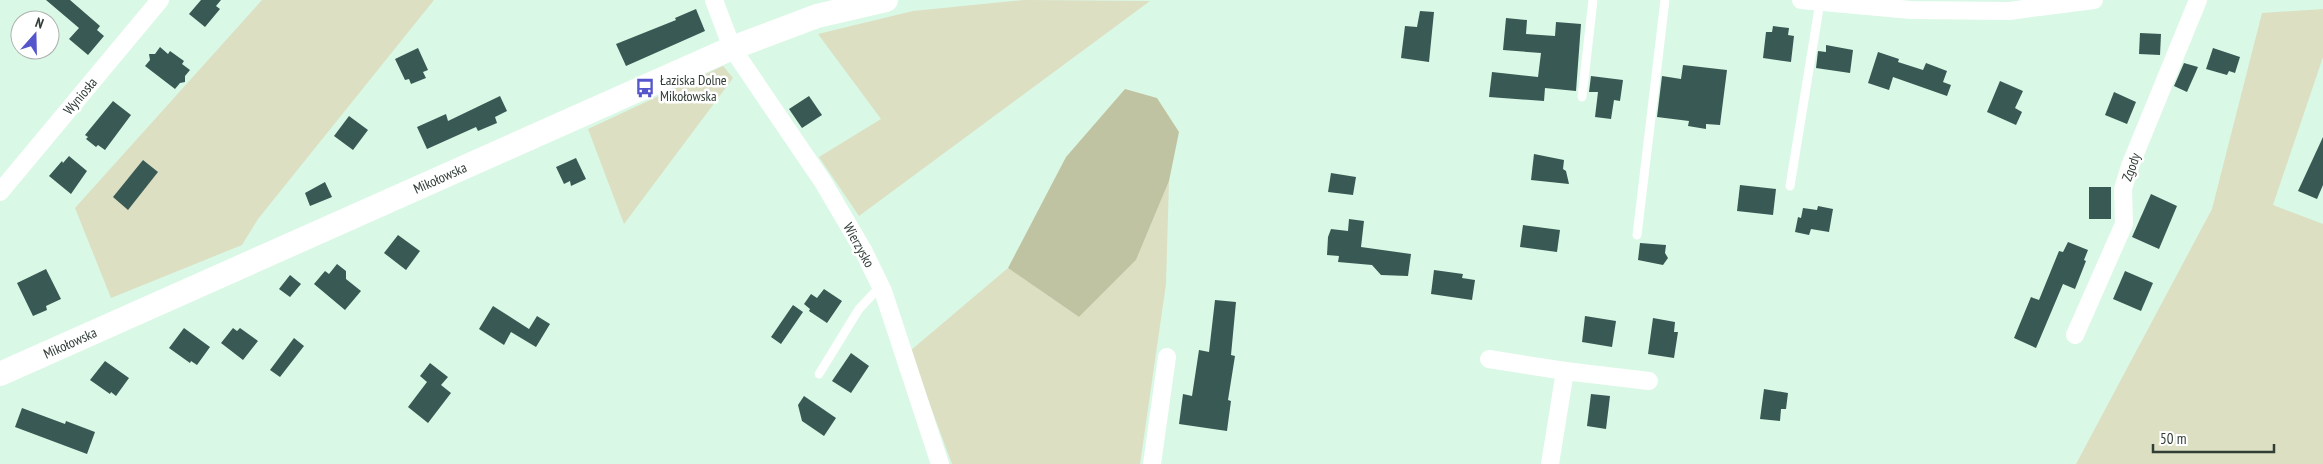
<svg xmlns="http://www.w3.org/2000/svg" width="2323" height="464" viewBox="0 0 2323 464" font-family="'PT Sans Narrow',sans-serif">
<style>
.green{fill:#dcdfc2}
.forest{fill:#c0c3a2}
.building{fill:#395954}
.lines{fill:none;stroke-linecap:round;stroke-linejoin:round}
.lane{stroke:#fff;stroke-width:9}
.street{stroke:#fff;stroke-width:18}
.secondary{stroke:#fff;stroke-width:24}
.labels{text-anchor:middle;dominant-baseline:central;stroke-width:5;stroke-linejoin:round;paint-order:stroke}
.poi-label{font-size:14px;fill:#313d36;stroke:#fff;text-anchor:start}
.street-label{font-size:14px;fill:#313d36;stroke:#fff}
</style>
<rect width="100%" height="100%" fill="#daf8e6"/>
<!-- green -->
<g class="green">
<polygon points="262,0 434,0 258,219 242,245 111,298 75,208"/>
<polygon points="1024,0 1150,1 859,216 819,157 881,119 818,34 913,11"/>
<polygon points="2323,9 2323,57 2273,205 2323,224 2323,464 2076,464 2212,209 2262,13"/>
<polygon points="723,66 733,78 624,224 588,129"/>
<polygon points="1169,181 1166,284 1140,464 952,464 910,351 1008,268 1079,317 1136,260"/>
</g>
<!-- forest -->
<polygon class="forest" points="1125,89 1157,98 1179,132 1169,181 1136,260 1079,317 1008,268 1066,157"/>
<!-- building -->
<g class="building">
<polygon points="46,0 70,0 100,26 97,30 104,36 88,55 69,39 79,28"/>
<polygon points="201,0 221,0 216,6 220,9 205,27 189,14"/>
<polygon points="696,9 705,31 626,66 616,44 676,20 675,18"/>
<polygon points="1420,11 1434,12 1429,62 1401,58 1405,26 1417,27"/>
<polygon points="1506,18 1527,20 1526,34 1555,36 1556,22 1581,24 1576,91 1545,88 1544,101 1489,97 1492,72 1538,77 1541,53 1503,50"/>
<polygon points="1773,26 1789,28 1788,35 1794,36 1791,62 1763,58 1766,32 1772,32"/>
<polygon points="2140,33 2161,34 2160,55 2139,54"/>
<polygon points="1826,45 1853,50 1850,73 1816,68 1818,51 1826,52"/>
<polygon points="160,47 168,54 170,51 184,61 182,64 190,70 185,76 185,82 180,83 175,89 145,66 150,60 149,54 155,54"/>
<polygon points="418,48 428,70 423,72 426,78 411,84 409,79 405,80 395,59"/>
<polygon points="2213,48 2240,57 2235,73 2229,71 2227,75 2206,69"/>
<polygon points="1878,52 1899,59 1898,62 1923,70 1926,63 1947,71 1943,82 1951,85 1947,96 1893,77 1889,90 1868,83"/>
<polygon points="2184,63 2198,67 2187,92 2174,86"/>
<polygon points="1683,65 1727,70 1720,125 1706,124 1706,129 1688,126 1689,121 1657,117 1662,76 1681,79"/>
<polygon points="1591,76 1623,80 1620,101 1614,100 1611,119 1595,117 1598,92 1589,92"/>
<polygon points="2000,81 2023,91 2015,108 2022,112 2016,125 1987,112"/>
<polygon points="2114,92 2136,102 2127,124 2105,115"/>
<polygon points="500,96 507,111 495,117 497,123 478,131 476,127 427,149 417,127 446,114 448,121"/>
<polygon points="809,96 822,115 802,128 789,109"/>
<polygon points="113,101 131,115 105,150 98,145 96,147 86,139 88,137 85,135"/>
<polygon points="349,116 368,130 353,150 334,136"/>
<polygon points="2323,137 2323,185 2317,199 2298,191"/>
<polygon points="1534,154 1564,160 1563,169 1566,171 1569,184 1531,180"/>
<polygon points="69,156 87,171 71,194 49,176 62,161 63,163"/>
<polygon points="576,158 586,179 571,186 570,181 564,184 556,167"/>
<polygon points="143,160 158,172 128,210 113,197"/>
<polygon points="1331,173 1356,177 1353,195 1328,192"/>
<polygon points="325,182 332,197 310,206 305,193"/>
<polygon points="1740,185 1776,189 1773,215 1737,211"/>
<rect x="2089" y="187" width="22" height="32"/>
<polygon points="2151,194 2177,206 2159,249 2132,237"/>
<polygon points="1818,206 1833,209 1829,232 1811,229 1809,235 1795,232 1798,217 1801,218 1803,208 1817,210"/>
<polygon points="1349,219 1364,221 1361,247 1411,254 1408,276 1381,275 1372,265 1338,262 1339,256 1327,255 1328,237 1331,229 1348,231"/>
<polygon points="1523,225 1560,230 1557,252 1520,247"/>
<polygon points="398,235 420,251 406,270 384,253"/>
<polygon points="2068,242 2088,250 2084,260 2086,261 2075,289 2063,284 2036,348 2014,338 2031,297 2039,300 2059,251 2063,252"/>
<polygon points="1640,243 1666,245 1665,253 1668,258 1663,265 1638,260"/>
<polygon points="337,264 346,271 346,279 361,291 345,310 314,284 325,271 329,274"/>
<polygon points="46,269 61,299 46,306 47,310 33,316 17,283"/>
<polygon points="1434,270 1463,274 1462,278 1475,280 1472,300 1431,294"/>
<polygon points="2125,271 2153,283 2141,311 2113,299"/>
<polygon points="290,275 301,284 290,297 279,289"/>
<polygon points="824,289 842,301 827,323 809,311 810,309 804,304 811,294 817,298"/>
<polygon points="1215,300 1236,302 1231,355 1235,356 1228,400 1231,401 1227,431 1179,424 1183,394 1192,396 1199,350 1209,352"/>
<polygon points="793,305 803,312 781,344 771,337"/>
<polygon points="493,306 529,329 537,316 550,324 536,347 511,332 504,345 479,329"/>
<polygon points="1585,316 1616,321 1612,347 1582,342"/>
<polygon points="1653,318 1675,322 1674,332 1678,332 1674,358 1648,354"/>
<polygon points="184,328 210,347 197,365 191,361 190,363 169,348"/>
<polygon points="233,328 237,331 240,328 258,341 243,360 221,343"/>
<polygon points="294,338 304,346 280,377 270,370"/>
<polygon points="851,353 869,366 851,393 832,381"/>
<polygon points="105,361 129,378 116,396 111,392 110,394 90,380"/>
<polygon points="430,363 448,377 441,385 451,393 428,423 408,407 427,382 420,376"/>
<polygon points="1764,389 1788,393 1786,409 1781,409 1780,421 1760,419"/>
<polygon points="1591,394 1610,396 1606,429 1587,426"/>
<polygon points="804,396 836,418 824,436 802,421 798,405"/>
<polygon points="22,408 65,424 66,421 95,432 87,454 15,427"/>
</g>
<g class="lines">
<!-- lane -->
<g class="lane">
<polyline points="1582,97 1593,0"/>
<polyline points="1790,186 1820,2"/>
<polyline points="1637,235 1665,0"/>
<polyline points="819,374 859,309 876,291 883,291"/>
</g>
<!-- street -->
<g class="street">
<polyline points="714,0 732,48 823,182 863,250 883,291 940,464"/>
<polyline points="1801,0 1911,10 2009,11 2094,0"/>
<polyline points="0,192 160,0"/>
<polyline points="2075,335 2124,224 2123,189 2130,166 2198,0"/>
<polyline points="1489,359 1565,371 1550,464"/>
<polyline points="1565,371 1649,381"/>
<polyline points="1152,464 1167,357"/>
</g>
<!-- secondary -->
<polyline class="secondary" points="0,374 732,48 817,16 886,0"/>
</g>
<!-- icons -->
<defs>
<symbol id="bus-bare" viewBox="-9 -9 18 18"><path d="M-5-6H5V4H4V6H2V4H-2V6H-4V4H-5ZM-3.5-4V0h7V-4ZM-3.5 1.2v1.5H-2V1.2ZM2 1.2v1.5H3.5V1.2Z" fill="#55c" stroke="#fff" stroke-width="2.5" paint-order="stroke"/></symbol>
</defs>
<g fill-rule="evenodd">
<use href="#bus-bare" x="631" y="74" width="28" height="28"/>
</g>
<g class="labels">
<!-- poi labels -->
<g class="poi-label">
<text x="660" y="80">Łaziska Dolne<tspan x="660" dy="16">Mikołowska</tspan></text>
</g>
<!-- street labels -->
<g class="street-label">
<text transform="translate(80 96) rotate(-50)">Wyniosła</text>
<text transform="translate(2131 167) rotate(-70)">Zgody</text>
<text transform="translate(440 178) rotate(-24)">Mikołowska</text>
<text transform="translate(859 245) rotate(61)">Wierzysko</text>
<text transform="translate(70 343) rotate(-24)">Mikołowska</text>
</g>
</g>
<!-- north arrow -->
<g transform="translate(35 35) rotate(20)"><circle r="24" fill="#ffffff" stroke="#adb1af"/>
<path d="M0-4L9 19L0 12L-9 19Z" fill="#5555cc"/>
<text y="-8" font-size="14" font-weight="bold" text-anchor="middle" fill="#313d36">N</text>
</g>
<!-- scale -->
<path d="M2153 444v8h121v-8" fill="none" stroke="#313d36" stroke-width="2.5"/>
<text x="2160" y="444" font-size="15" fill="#313d36" stroke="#ffffff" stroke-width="4" paint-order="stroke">50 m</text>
</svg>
